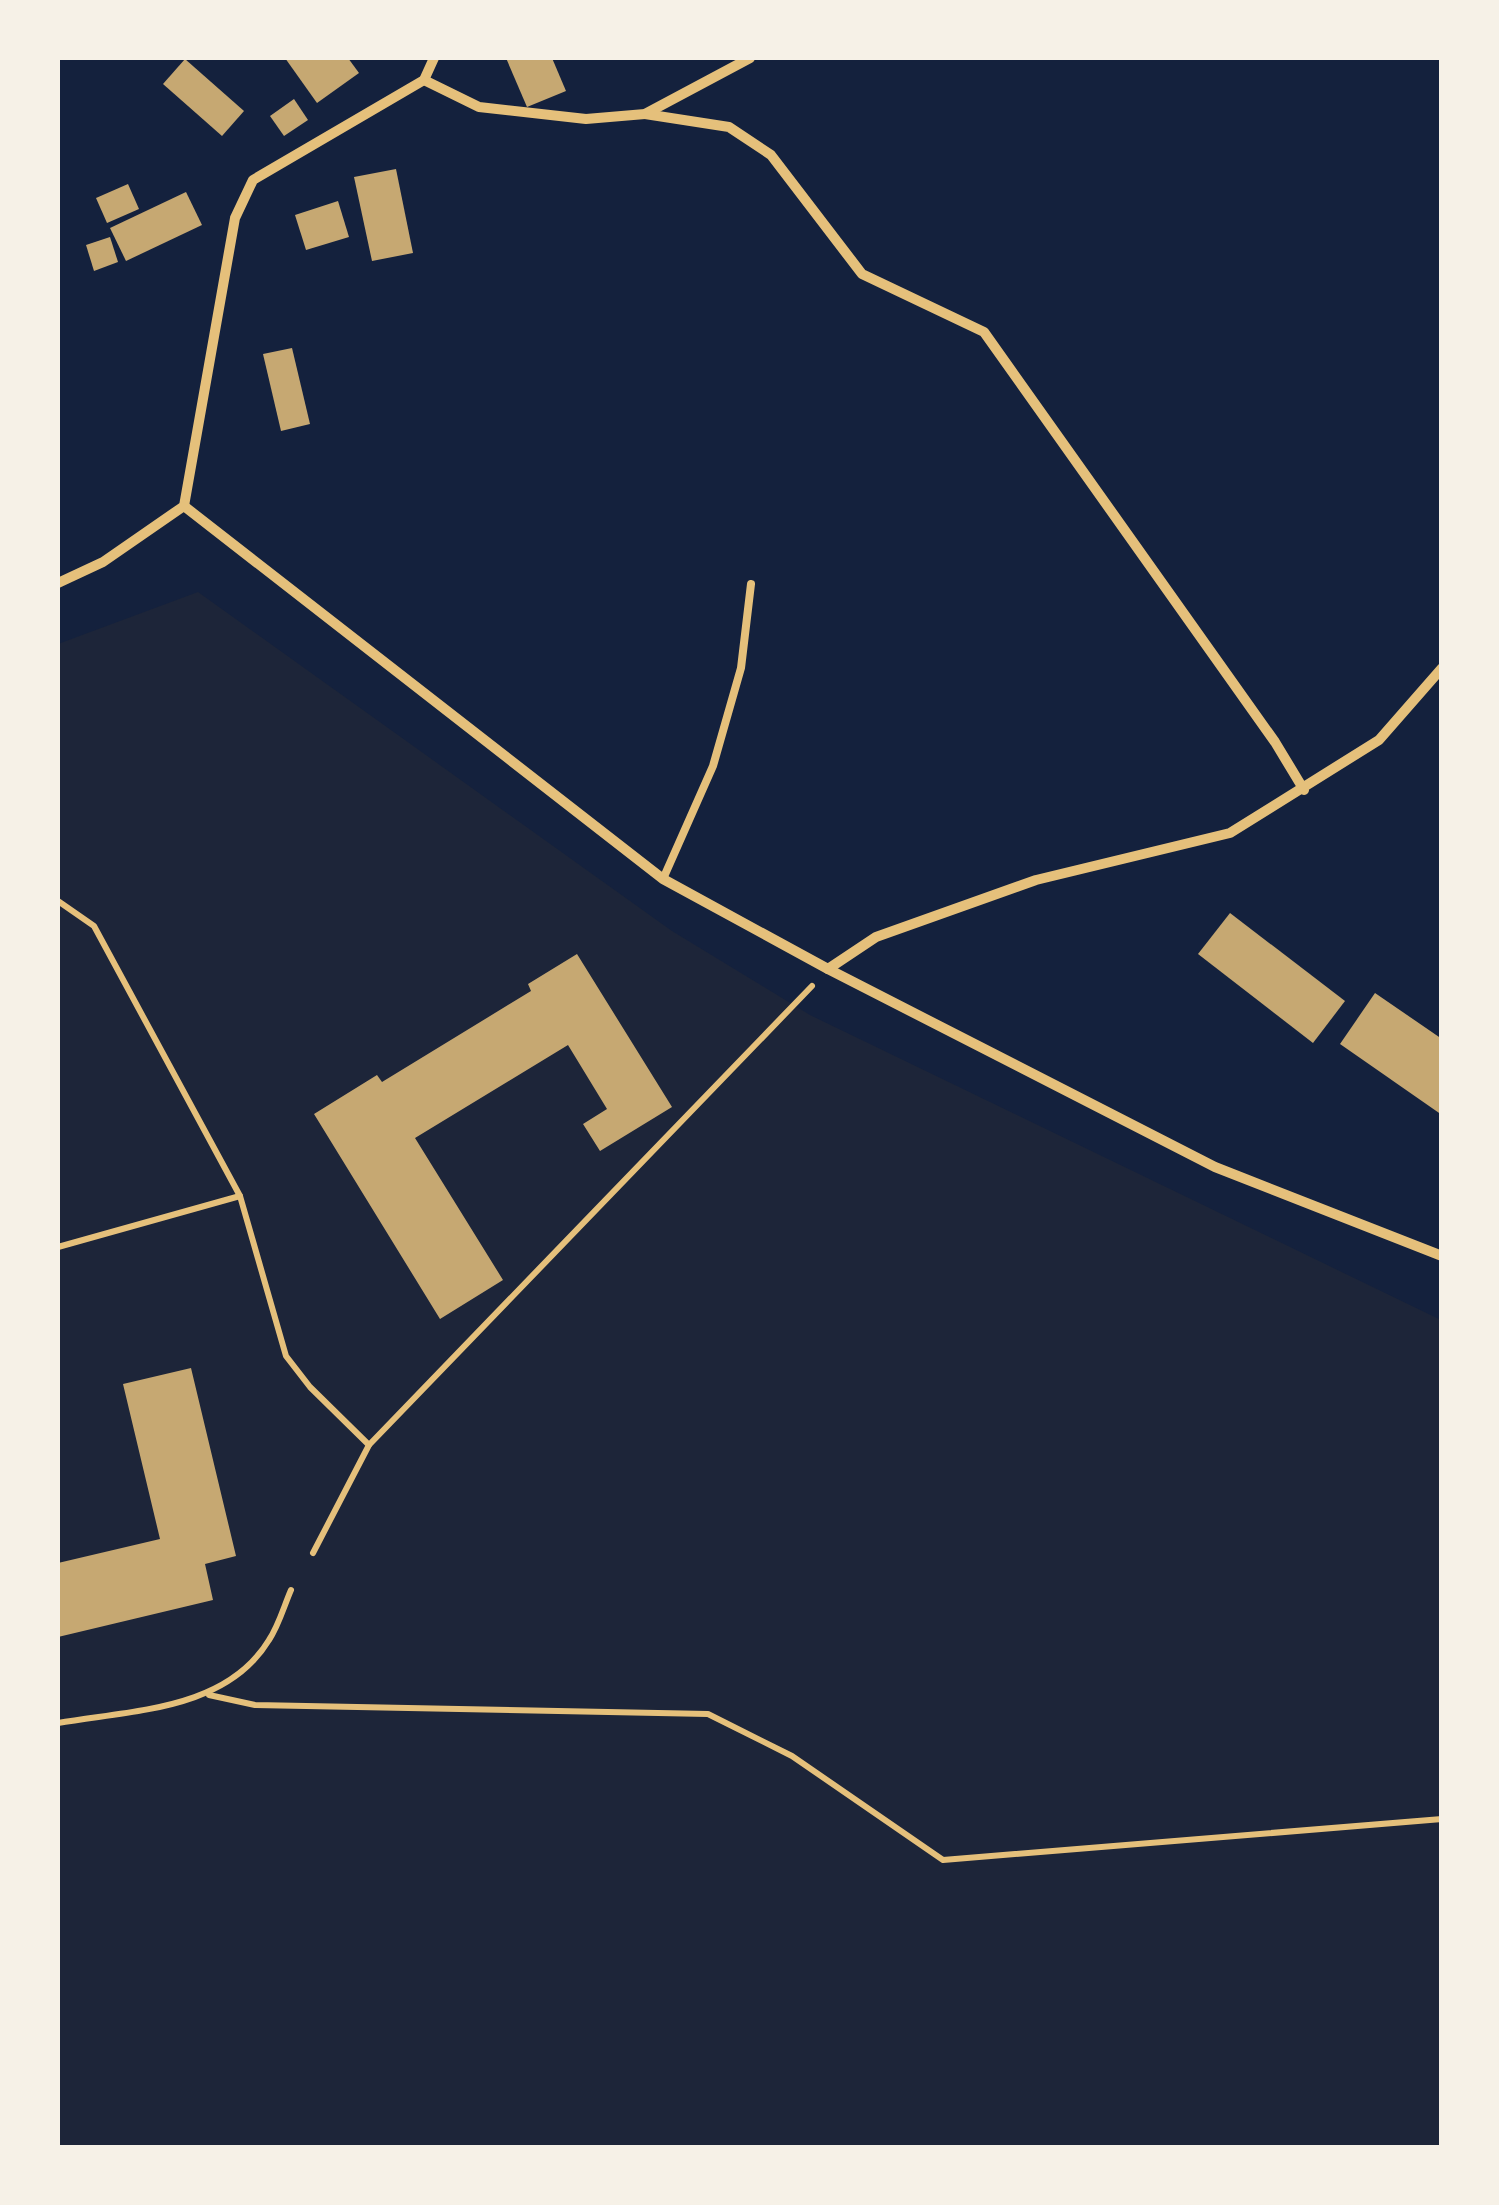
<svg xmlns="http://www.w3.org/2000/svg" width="1499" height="2205" viewBox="0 0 1499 2205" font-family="'Source Serif 4',serif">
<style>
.green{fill:#1d2539}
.building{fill:#c6a872}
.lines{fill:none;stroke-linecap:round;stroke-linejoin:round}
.path{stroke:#e5c07b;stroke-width:6}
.service{stroke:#e5c07b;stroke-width:8}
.minor{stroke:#e5c07b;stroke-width:10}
</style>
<rect width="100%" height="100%" fill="#14213d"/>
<!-- green -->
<polygon class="green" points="198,592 672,931 810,1015 1441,1320 1441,2147 58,2148 58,644"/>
<!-- building -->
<g class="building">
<polygon points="285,58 348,58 359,73 317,103"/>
<polygon points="506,58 552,58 566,91 527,107"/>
<polygon points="185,59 244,111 222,136 163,84"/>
<polygon points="294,99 308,120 284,136 270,116"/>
<polygon points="396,169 413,253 372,261 354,177"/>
<polygon points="128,184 139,209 107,223 96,198"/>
<polygon points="186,192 202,225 126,261 110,228"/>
<polygon points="338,201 349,237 306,250 295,215"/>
<polygon points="110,237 118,262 94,271 86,245"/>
<polygon points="292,348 310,424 281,431 263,354"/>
<polygon points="1230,913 1345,1001 1313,1043 1198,954"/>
<polygon points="577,954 672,1107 600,1151 583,1124 607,1109 568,1045 415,1138 503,1280 440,1319 314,1114 377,1075 382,1082 531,991 528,984"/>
<polygon points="1375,993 1442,1039 1442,1115 1340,1044"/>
<polygon points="191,1368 236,1556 205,1564 213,1600 58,1637 58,1563 160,1539 123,1384"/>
</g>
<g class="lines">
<!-- path -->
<g class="path">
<polyline points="58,901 94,926 240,1196 286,1356 310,1387 369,1445"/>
<polyline points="58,1247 240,1196"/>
<polyline points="313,1553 369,1445 812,986"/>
<polyline points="209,1695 255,1705 708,1714 792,1756 943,1860 1442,1819"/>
<path d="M 58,1723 C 131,1710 226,1711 269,1640 C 279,1625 284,1606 291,1590"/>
</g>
<!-- service -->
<polyline class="service" points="663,879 713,766 741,668 751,584"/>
<!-- minor -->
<g class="minor">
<polyline points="424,80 479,107 586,119 645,114 750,58"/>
<polyline points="645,114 729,127 771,155 862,274 984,332 1275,742 1304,790"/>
<polyline points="184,506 663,879 828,969 876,937 1036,880 1230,833 1379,740 1442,668"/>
<polyline points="58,583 103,562 184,506 235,218 253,180 424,80 434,58"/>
<polyline points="828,969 1215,1167 1442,1256"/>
</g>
</g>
<!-- border -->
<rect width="1499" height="2205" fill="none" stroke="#f6f1e7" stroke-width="120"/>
</svg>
